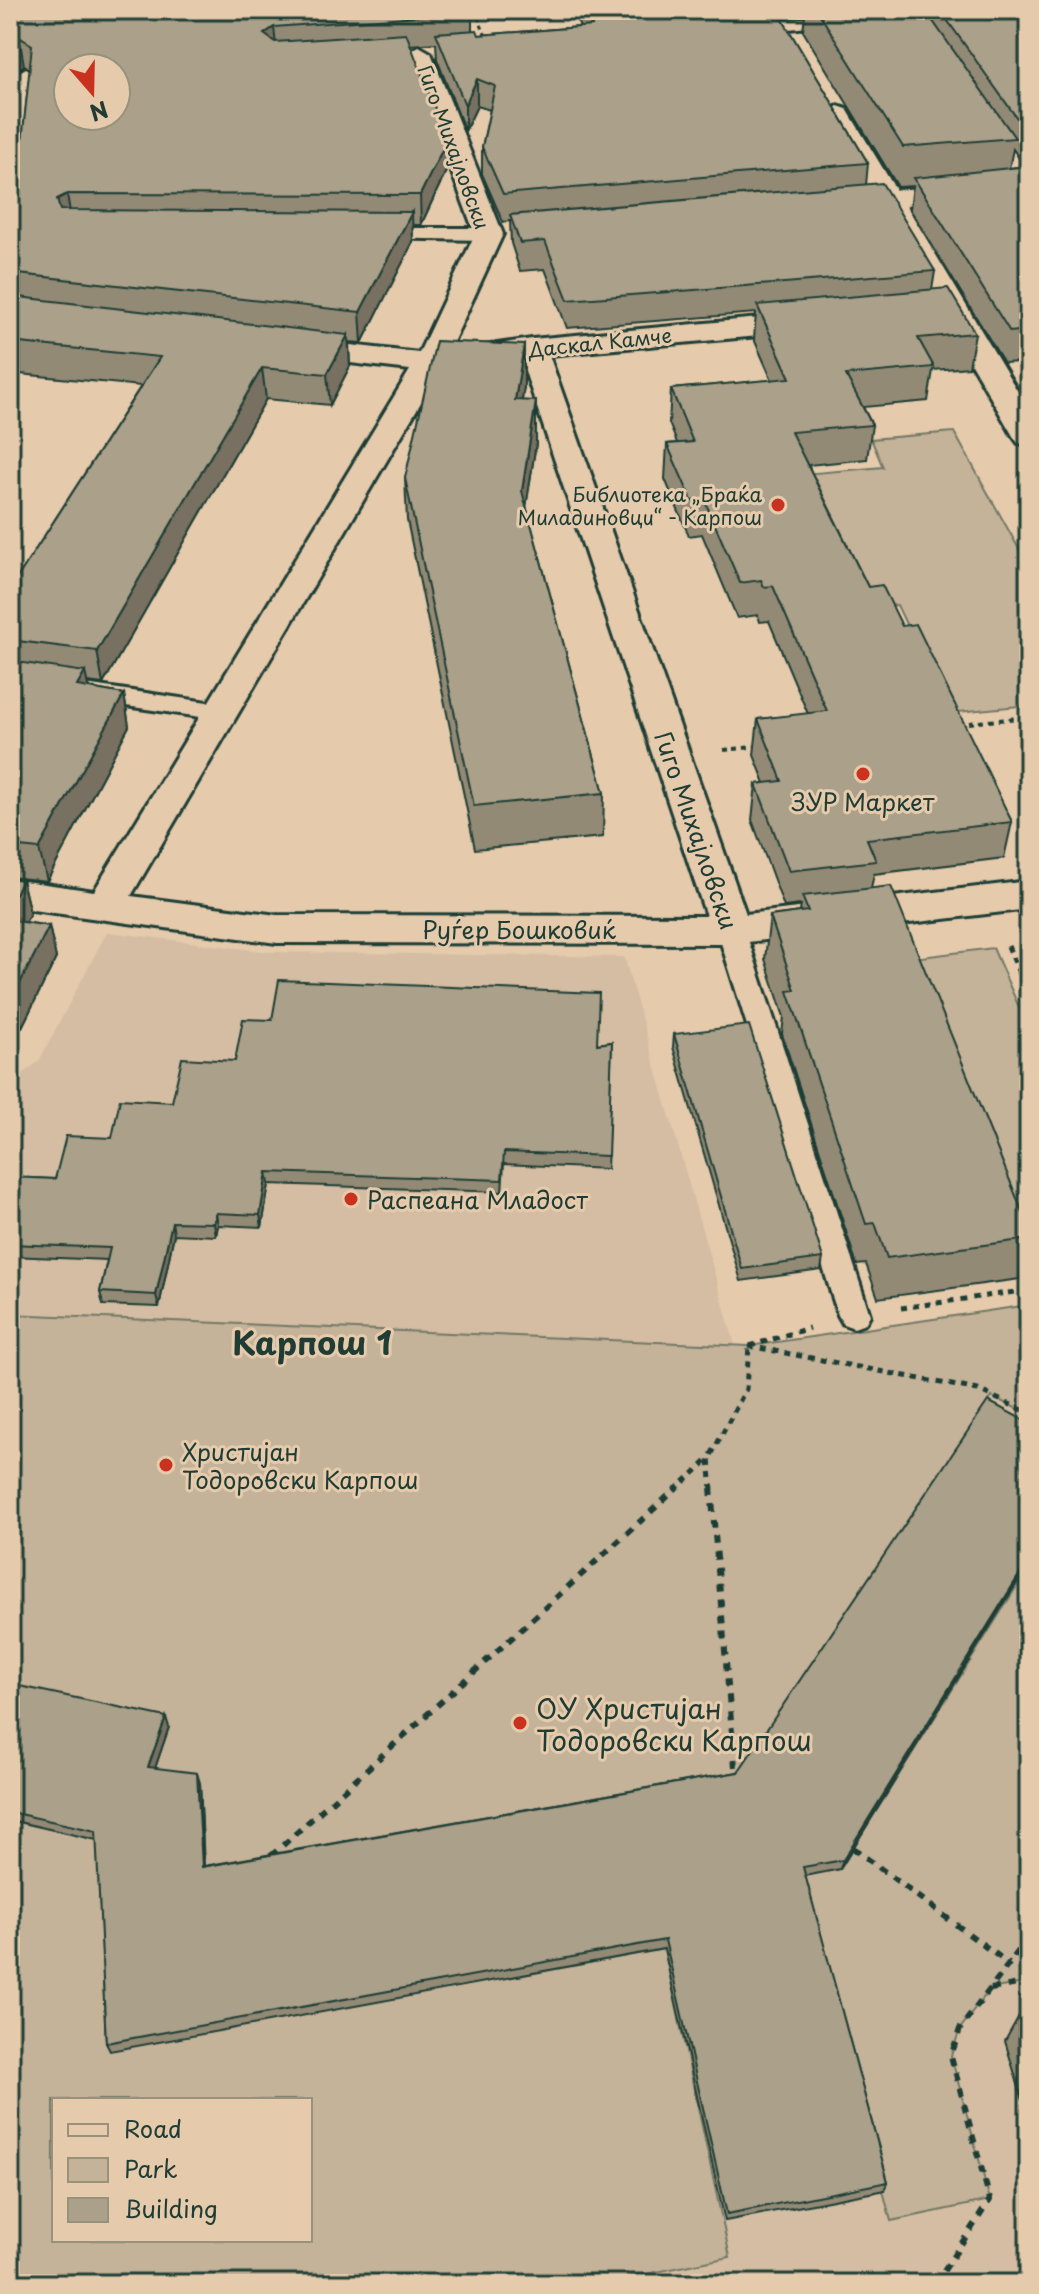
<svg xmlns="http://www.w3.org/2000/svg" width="1039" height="2294" viewBox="0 0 1039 2294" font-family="'Playpen Sans',sans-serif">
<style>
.built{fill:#d4bda2;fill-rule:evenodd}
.green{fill:#c4b299;stroke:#727866;stroke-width:2;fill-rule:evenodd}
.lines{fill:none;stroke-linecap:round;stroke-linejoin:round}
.service-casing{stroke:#1f3d34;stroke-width:6}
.minor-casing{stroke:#1f3d34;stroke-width:6}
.path-far3{stroke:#1f3d34;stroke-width:3;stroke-dasharray:4 4;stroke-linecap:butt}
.path-far2{stroke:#1f3d34;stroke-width:4;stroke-dasharray:5 5;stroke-linecap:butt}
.path-far1{stroke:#1f3d34;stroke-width:5;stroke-dasharray:6 6;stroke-linecap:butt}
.path{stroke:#1f3d34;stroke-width:6;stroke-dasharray:8 8;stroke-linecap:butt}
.service{fill:#e5caac;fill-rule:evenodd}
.minor{fill:#e5caac;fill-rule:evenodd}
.wall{fill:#938a76;stroke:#1f3d34;stroke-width:2;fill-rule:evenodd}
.shaded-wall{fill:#787060;stroke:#1f3d34;stroke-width:2}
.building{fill:#aba089;stroke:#1f3d34;stroke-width:2;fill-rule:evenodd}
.poi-dot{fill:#c8321e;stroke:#e5caac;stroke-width:3}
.labels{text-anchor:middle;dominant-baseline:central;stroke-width:6;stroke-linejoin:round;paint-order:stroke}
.far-street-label{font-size:20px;fill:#1f3d34;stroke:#e5caac}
.far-poi-label{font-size:20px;fill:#1f3d34;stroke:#e5caac;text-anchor:end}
.poi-label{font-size:24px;fill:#1f3d34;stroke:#e5caac;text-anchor:start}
.street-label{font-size:24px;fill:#1f3d34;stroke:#e5caac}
.near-poi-label{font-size:28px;fill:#1f3d34;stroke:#e5caac;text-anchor:start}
.district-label{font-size:32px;font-weight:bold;fill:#1f3d34;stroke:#e5caac}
</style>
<rect width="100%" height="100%" fill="#e5caac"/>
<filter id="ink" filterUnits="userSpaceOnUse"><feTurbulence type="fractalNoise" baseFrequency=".0125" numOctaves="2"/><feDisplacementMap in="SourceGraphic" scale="16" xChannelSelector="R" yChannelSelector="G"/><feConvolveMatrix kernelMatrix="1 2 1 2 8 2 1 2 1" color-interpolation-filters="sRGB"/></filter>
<g filter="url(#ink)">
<!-- built -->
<path class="built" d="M 107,932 L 269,952 L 624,957 L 735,1345 L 749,1346 L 1029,1305 L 1029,2284 L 10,2284 L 10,1084 L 39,1061 ZM 54,2100 L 310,2100 L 310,2240 L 54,2240 Z"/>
<!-- green -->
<g class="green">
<polygon points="954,432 1029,567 1029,705 948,713 897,605 870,608 803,474 883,467 871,439"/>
<polygon points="993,948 1029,1030 1029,1272 905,959"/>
<polygon points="1029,1305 1029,1414 992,1397 736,1782 204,1876 152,1777 10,1693 10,1314 749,1346"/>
<polygon points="1029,1567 1029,1982 990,1989 960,2029 951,2056 990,2200 891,2221 800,1876 840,1869"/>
<path d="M 10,1820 L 101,1841 L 110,2050 L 664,1949 L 730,2257 L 617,2280 L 617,2284 L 10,2284 ZM 54,2100 L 310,2100 L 310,2240 L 54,2240 Z"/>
</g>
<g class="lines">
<defs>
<g id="service">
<polygon points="843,15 849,17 849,23 747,33 739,28 747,23"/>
<polygon points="26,68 34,73 26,169 10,178 18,73"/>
<polygon points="371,228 489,228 498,234 489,240 364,238 362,234"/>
<polygon points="10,673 221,704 233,712 221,720 10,689"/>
<polygon points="731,920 741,923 745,930 870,1315 865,1324 854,1328 843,1324 838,1315 717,930 721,923"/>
</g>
<g id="minor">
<path d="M 419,46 L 431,53 L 503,234 L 449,351 L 532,339 L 814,313 L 824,316 L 829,322 L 824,328 L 814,331 L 549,355 L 746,914 L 1029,881 L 1029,909 L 731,944 L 277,943 L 10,907 L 10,879 L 94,891 L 410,370 L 290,356 L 279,353 L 275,347 L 279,341 L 290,338 L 419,353 L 475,234 L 407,53 ZM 521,359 L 706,916 L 277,915 L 131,896 L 440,370 Z"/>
<polygon points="838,106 847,109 896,190 1029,179 1029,195 906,205 1029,410 1029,445 1018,443 1013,436 880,207 820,209 816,203 820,197 871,192 825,114"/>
</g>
</defs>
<!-- service casing -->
<use href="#service" class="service-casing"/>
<!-- minor casing -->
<use href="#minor" class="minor-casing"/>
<!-- path-far3 -->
<polyline class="path-far3" points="475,10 487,39"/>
<!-- path-far2 -->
<g class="path-far2">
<polyline points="959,724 1029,717"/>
<polyline points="724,750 762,746"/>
</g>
<!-- path-far1 -->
<g class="path-far1">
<polyline points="1008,946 1029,997"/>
<polyline points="901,1308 1029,1290"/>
<polyline points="749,1346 978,1390 1029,1413"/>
<polyline points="750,1346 809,1328"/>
<polyline points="675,1490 709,1459"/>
<polyline points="712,1490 709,1459 746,1389 749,1346"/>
</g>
<!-- path -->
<g class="path">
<polyline points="711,1488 736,1779"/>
<polyline points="853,1848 1009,1964"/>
<polyline points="271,1856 677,1488"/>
<polyline points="991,1989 1029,1982"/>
<polyline points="935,2284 990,2200 951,2056 960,2029 1029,1937"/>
</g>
<!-- service -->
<use href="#service" class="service"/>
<!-- minor -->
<use href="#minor" class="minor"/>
</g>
<!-- wall -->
<g class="wall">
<path d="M 10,10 L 472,12 L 472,30 L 479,35 L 580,27 L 572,10 L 925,10 L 926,12 L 926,10 L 1029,10 L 1029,374 L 1021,362 L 1004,363 L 910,209 L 913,186 L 898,187 L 803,31 L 805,15 L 781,17 L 868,163 L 866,185 L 935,271 L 932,290 L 975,333 L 969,367 L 933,370 L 928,401 L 863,407 L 872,425 L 867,459 L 808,465 L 868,587 L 902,626 L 1012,822 L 1004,858 L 874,874 L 871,888 L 1029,1228 L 1029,1252 L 1020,1279 L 878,1298 L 866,1264 L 857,1265 L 782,1034 L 784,1017 L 765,959 L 770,916 L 800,912 L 801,905 L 784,907 L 752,820 L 756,784 L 765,783 L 754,755 L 758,719 L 808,714 L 769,621 L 760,622 L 758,615 L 737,618 L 702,534 L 689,536 L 665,479 L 667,444 L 677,443 L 669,423 L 671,389 L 772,380 L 754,339 L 756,313 L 567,328 L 545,269 L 520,271 L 511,243 L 510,221 L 503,222 L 482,174 L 482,147 L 490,110 L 477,106 L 465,131 L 437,59 L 436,43 L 410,45 L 447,140 L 447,169 L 421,225 L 412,225 L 413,242 L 362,343 L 349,342 L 350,366 L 330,405 L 266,399 L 103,684 L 87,682 L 89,688 L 124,694 L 129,726 L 47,881 L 10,877 L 10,589 L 141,386 L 10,373 L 10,147 L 22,142 L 30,69 L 24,65 L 15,73 ZM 1013,149 L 1024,166 L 1009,168 Z"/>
<polygon points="524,345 524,387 522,400 536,443 526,506 604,793 603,837 475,849 407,520 405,478"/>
<polygon points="10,878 22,880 30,913 25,922 49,926 56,958 22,1027 10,1025"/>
<polygon points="674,1034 823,1258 821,1270 741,1281 673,1047"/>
<polygon points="612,1042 607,1169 504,1164 502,1192 269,1184 262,1227 218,1225 216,1236 174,1234 159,1307 103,1305 100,1292 107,1260 10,1256 10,1177 55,1179 112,1138 172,1102 235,1061 597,1044"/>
<polygon points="1029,1423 1029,1563 840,1869 805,1876 888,2182 885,2190 725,2221 664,1949 110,2051 106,2043 97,1840 10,1820 10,1684 169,1727 155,1768 200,1783 204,1866 738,1772"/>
<polygon points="1029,2015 1029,2121 1005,2041 1019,2016"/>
</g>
<!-- shaded-wall -->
<g class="shaded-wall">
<polygon points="274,27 277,55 264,34"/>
<polygon points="19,37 24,65 15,73 10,145 10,44"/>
<polygon points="477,79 477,106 465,131 465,105"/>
<polygon points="447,140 447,169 421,225 420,195"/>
<polygon points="67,194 72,224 62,229 57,199"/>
<polygon points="412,212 413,242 362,343 360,312"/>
<polygon points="348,335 350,366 330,405 327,374"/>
<polygon points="524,345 524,387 515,442 515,400"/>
<polygon points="262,368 266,399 103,684 97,651"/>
<polygon points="536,401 536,443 522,534 522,491"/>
<polygon points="85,672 92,704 77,686"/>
<polygon points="124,694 129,726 47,881 39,849"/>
<polygon points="22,880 30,913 10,951 10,903"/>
<polygon points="49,926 56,958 22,1027 14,995"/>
<polygon points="267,1172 269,1184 262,1227 260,1215"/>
<polygon points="216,1213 218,1225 216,1236 214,1223"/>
<polygon points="172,1222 174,1234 159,1307 156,1295"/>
<polygon points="1029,1559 1029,1563 840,1869 843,1860"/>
<polygon points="166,1717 169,1727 152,1777 148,1767"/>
<polygon points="197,1773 200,1783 204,1876 202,1867"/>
</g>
<!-- building -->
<g class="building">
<path d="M 10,10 L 471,10 L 472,12 L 274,27 L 264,34 L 275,42 L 406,33 L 447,140 L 420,195 L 67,194 L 57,199 L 60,210 L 412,212 L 360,312 L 10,273 L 10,147 L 22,142 L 32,45 L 19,37 L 10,44 ZM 68,68 L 116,68 L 116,116 L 68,116 Z"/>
<polygon points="740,10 777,10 868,163 503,194 482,147 495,86 477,79 465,105 436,33 477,30 479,35 592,26 590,21"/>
<polygon points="817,10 925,10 1015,138 903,147"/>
<polygon points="940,10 1029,10 1029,135"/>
<polygon points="1029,166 1029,332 1027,330 1010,332 914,178"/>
<polygon points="882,183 935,271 568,300 545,241 520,243 510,215"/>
<polygon points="948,288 975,333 918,338 934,367 846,375 872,425 791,432 868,587 882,585 902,626 916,624 1012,822 867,839 876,861 789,871 756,784 782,781 758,719 827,711 773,586 764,587 761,580 740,583 704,499 692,501 667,444 693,442 671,389 790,378 757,305"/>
<polygon points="10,296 348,335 327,374 262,368 97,651 10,640 10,589 160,357 10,342"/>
<polygon points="436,341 524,345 515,400 536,401 522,491 604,793 474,806 405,478"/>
<polygon points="10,661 85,672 77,686 124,694 39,849 10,846"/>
<polygon points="10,878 22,880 10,903"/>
<polygon points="891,886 1029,1228 1029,1239 887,1258 875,1223 866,1224 788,991 795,990 770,916 808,911 802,896"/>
<polygon points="10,920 49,926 14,995 10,994"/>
<polygon points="279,980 599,993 597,1044 612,1042 608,1156 504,1152 502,1180 267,1172 260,1215 216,1213 214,1223 172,1222 156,1295 100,1292 110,1248 10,1244 10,1177 55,1179 66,1136 112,1138 120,1099 172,1102 182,1058 235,1061 243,1019 272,1020"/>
<polygon points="749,1025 823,1258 742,1269 674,1034"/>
<polygon points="988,1401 1029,1423 1029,1559 843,1860 803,1867 888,2182 727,2214 665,1940 106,2043 96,1831 10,1812 10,1684 166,1717 148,1767 197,1773 202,1867 738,1772"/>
<polygon points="1029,2015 1029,2049 1019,2016"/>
<polygon points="538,2274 540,2284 488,2284"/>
</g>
</g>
<!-- markers -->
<g class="poi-dot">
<circle cx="778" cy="505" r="8"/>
<circle cx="863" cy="774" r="8"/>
<circle cx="351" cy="1199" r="8"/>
<circle cx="166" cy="1465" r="8"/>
<circle cx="520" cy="1723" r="8"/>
</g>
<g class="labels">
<!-- far-street labels -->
<g class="far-street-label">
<text transform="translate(454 147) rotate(70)">Гиго Михајловски</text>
<text transform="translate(600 342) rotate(-6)">Даскал Камче</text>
</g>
<!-- far-poi labels -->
<g class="far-poi-label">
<text x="762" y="494">Библиотека „Браќа<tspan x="762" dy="23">Миладиновци“ - Карпош</tspan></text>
</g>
<!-- poi labels -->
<g class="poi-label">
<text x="863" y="801" text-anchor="middle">ЗУР Маркет</text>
<text x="367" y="1199">Распеана Младост</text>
<text x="182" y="1451">Христијан<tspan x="182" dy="28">Тодоровски Карпош</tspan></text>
</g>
<!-- street labels -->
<g class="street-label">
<text transform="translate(697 830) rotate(71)">Гиго Михајловски</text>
<text x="519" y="929">Руѓер Бошковиќ</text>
</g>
<!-- near-poi labels -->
<g class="near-poi-label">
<text x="536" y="1707">ОУ Христијан<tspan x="536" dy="32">Тодоровски Карпош</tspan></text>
</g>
<!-- district labels -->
<g class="district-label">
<text x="312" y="1342">Карпош 1</text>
</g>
</g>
<!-- margin -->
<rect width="1039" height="2294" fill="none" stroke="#e5caac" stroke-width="40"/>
<rect x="20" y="20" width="999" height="2254" fill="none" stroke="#1f3d34" stroke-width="3" filter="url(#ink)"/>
<!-- legend -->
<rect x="52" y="2098" width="260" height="144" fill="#e5caac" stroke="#96927c" stroke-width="2"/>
<rect x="68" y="2124" width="40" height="12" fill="#e5caac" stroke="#96927c" stroke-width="2"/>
<text x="124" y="2138" font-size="24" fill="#1f3d34">Road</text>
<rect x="68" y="2158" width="40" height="24" fill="#c4b299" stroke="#96927c" stroke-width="2"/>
<text x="124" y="2178" font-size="24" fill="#1f3d34">Park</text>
<rect x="68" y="2198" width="40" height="24" fill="#aba089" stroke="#96927c" stroke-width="2"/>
<text x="124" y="2218" font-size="24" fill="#1f3d34">Building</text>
<!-- north arrow -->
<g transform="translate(92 92) rotate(160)"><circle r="38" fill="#e5caac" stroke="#96927c" stroke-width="2"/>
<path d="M0-6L14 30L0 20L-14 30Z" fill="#c8321e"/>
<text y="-12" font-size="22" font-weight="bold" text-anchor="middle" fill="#1f3d34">N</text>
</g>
</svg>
